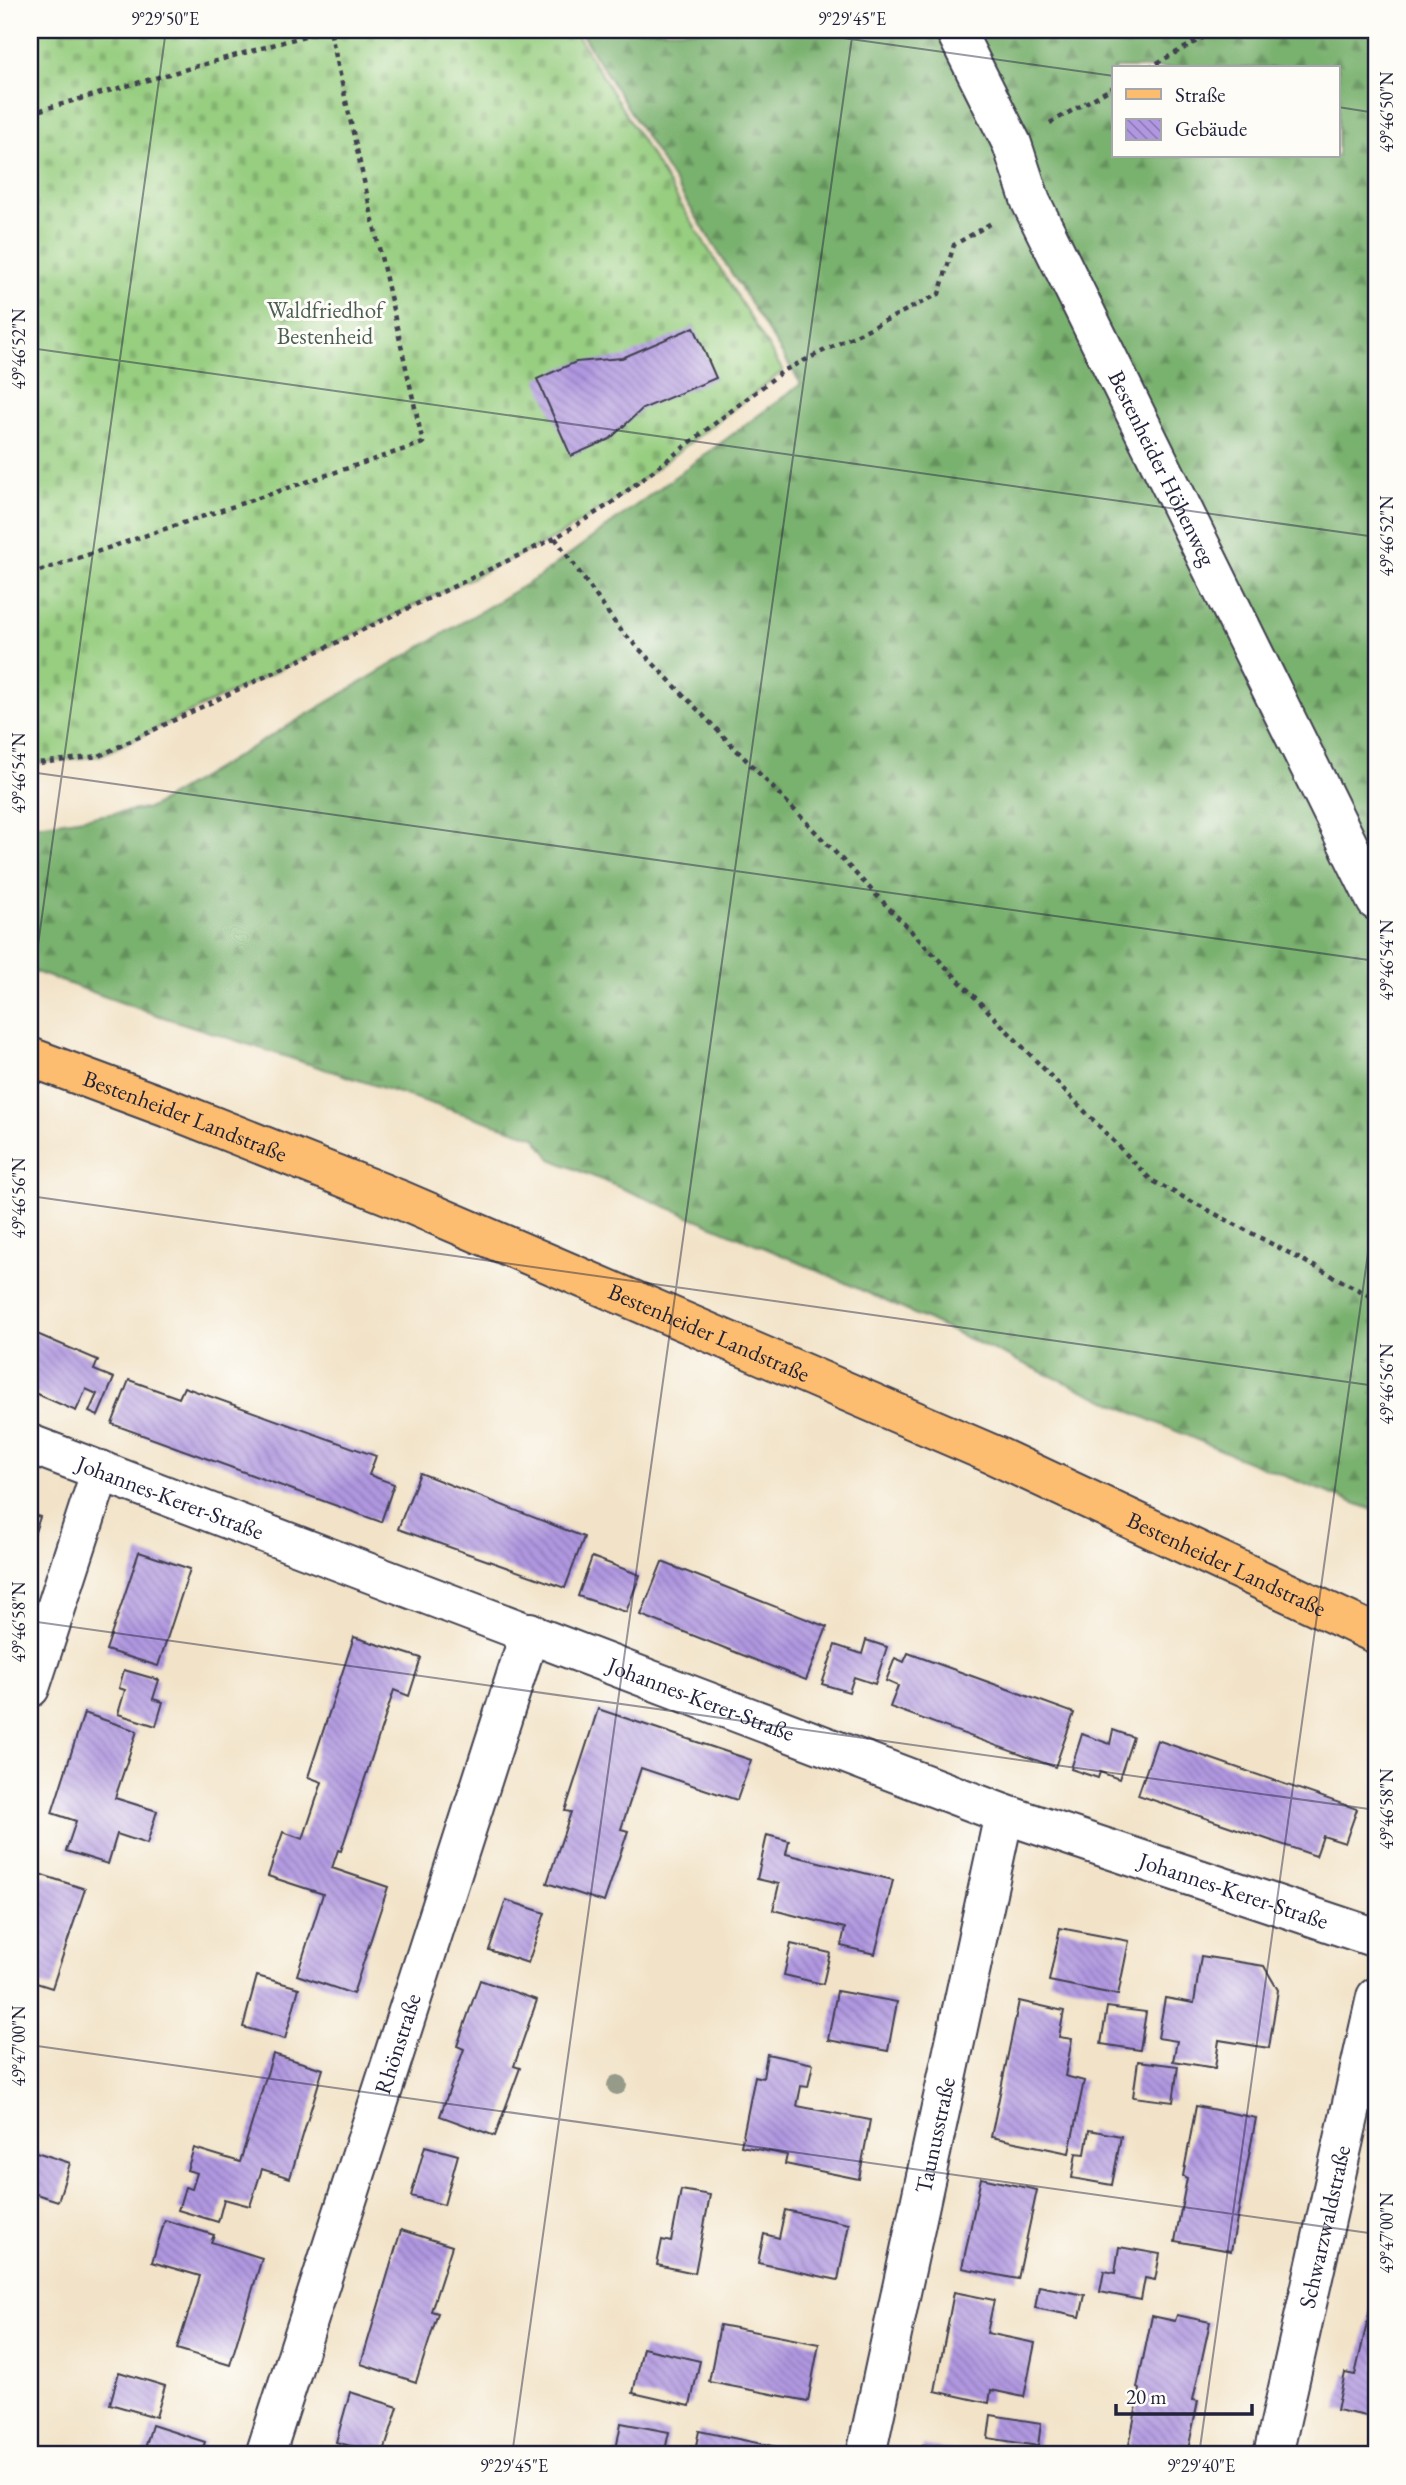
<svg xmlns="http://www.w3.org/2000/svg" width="1406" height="2485" viewBox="0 0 1406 2485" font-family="'EB Garamond',serif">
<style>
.forest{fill:url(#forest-firs);stroke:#4e6a54;stroke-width:2;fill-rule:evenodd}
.cemetery{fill:url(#cemetery-stones);stroke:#5c785e;stroke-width:2}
.building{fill:url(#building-back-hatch)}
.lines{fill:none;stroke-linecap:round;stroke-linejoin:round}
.minor-casing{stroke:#413f50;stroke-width:42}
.major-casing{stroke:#413f50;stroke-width:42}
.path{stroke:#413f50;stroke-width:4.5;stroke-dasharray:5 5;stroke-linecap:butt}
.minor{stroke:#fff;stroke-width:38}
.major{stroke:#fcbd6f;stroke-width:38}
.tree{fill:#969a88}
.ticks{fill:none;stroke:#22223b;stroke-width:2;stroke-opacity:0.45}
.labels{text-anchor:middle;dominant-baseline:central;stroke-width:6;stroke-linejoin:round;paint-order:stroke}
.park-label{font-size:23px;fill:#4b5e53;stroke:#fdfcf7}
.street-label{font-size:23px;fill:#22223b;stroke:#fdfcf7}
.neatline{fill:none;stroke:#22223b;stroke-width:2.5}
.ticks-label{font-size:18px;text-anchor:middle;fill:#22223b}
</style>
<defs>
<pattern id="forest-firs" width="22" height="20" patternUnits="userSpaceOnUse" patternTransform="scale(1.75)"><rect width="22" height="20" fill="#79b16e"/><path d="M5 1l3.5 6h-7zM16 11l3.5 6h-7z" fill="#63905c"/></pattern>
<pattern id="cemetery-stones" width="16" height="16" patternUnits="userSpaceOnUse" patternTransform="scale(1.75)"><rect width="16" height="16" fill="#97ce80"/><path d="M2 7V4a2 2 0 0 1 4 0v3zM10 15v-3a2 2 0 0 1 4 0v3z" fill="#82b170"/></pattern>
<pattern id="building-back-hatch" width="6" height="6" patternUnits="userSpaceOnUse" patternTransform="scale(1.75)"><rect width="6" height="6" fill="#b097e0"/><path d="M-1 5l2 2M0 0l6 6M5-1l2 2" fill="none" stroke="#8f7bb7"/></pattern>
</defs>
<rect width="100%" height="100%" fill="#fdfcf7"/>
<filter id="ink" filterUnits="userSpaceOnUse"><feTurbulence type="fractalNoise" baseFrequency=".0143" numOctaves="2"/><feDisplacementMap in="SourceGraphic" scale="14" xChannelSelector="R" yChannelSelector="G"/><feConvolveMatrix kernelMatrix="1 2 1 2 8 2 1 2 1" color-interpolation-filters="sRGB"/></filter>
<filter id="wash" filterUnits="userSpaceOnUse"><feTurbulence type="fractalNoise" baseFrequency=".00686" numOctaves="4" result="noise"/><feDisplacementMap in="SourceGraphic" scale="28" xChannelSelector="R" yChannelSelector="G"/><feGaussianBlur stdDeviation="1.57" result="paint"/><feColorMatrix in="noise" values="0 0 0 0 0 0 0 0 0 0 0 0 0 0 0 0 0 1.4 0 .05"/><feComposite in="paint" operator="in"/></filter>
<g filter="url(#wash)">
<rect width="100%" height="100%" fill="#f2e3c8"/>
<!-- forest -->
<path class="forest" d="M 579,30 L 1376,30 L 1376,1511 C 1190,1443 1011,1357 830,1276 C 738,1235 644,1198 551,1159 L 535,1137 L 154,1014 L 30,970 L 30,826 L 150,808 L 540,576 L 801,384 ZM 1114,68 L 1338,68 L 1338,156 L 1114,156 Z"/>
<!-- cemetery -->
<polygon class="cemetery" points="30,30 574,30 783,371 610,504 555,538 99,756 30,764"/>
<g id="blocks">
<!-- building -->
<g class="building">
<polygon points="694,327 716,378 642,409 610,439 571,456 537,379 576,362 622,358"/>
<polygon points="30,1331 98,1360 94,1370 114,1378 98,1416 89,1412 97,1394 86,1389 76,1411 30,1391"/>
<polygon points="129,1380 179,1398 184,1387 376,1456 369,1475 394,1484 381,1522 112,1424"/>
<polygon points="420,1473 584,1537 565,1588 398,1529"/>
<polygon points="30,1514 40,1517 30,1547"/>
<polygon points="139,1552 190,1569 158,1666 106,1650"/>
<polygon points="592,1557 640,1575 626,1612 578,1596"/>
<polygon points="662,1562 827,1627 806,1680 641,1615"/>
<polygon points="354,1637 421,1658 409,1696 394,1690 341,1851 338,1850 332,1868 388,1887 353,1994 297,1975 323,1894 268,1876 283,1832 303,1839 322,1782 308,1777"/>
<polygon points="866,1640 887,1647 875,1684 854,1677 849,1692 822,1684 835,1645 862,1654"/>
<polygon points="908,1653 1074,1713 1055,1767 890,1707 898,1686 886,1681 895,1658 904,1662"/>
<polygon points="124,1670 159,1680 153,1699 163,1702 156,1726 118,1714 125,1690 119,1688"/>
<polygon points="598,1709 751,1760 737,1800 641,1768 621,1829 628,1831 604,1902 547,1883 571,1812 565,1811"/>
<polygon points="84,1713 137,1731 115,1798 157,1811 147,1844 117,1834 108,1864 66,1851 76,1821 52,1813"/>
<polygon points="1113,1730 1133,1737 1119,1779 1100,1772 1098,1778 1071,1769 1082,1734 1110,1744"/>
<polygon points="1157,1740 1357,1809 1345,1843 1323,1836 1316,1856 1138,1795"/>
<polygon points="767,1835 789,1841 786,1854 893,1880 875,1954 841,1946 845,1928 773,1910 779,1884 757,1879"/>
<polygon points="33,1872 85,1889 52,1988 30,1981 30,1881"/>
<polygon points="506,1900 545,1913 528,1963 489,1950"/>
<polygon points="1060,1928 1129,1941 1118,1995 1049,1981"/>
<polygon points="791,1944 830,1953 823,1984 784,1975"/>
<polygon points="1201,1956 1264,1966 1278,1990 1269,2048 1219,2040 1215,2068 1173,2061 1177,2041 1158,2038 1165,1998 1194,2003"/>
<polygon points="257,1976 299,1988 285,2039 243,2027"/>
<polygon points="480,1980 537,2000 514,2066 520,2068 495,2136 440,2116 464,2049 457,2046"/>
<polygon points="837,1991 897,2002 888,2051 828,2040"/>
<polygon points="1019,2001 1064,2011 1059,2037 1072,2039 1065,2076 1084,2081 1069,2153 991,2137"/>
<polygon points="1107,2007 1146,2012 1140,2050 1101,2044"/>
<polygon points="273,2054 323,2069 290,2178 262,2169 250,2206 224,2199 218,2222 178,2210 185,2187 192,2189 197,2173 187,2170 194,2148 240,2162"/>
<polygon points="767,2054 813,2064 808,2087 801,2086 797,2106 870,2120 859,2179 785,2164 787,2155 741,2146 755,2076 763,2078"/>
<polygon points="1138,2061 1178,2066 1173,2102 1133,2097"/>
<polygon points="1196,2106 1256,2118 1231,2251 1175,2241 1187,2178 1183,2176"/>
<polygon points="1089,2130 1121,2136 1112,2185 1072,2178 1076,2153 1085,2154"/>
<polygon points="425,2146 458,2155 444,2205 411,2196"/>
<polygon points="30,2150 70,2163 58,2201 30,2192"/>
<polygon points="981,2178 1037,2190 1018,2279 962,2268"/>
<polygon points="681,2190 710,2195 695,2273 657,2265 662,2240 671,2242"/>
<polygon points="785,2210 849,2224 838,2280 758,2263 764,2234 779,2238"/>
<polygon points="165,2220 214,2235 211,2242 262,2258 230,2365 177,2349 200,2276 152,2262"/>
<polygon points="401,2230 452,2246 431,2311 438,2313 416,2382 361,2364"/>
<polygon points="1119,2247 1160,2254 1155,2280 1145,2278 1141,2300 1100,2292 1104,2271 1115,2273"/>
<polygon points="1039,2286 1085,2295 1080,2317 1035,2308"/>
<polygon points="954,2292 994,2300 987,2333 1035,2343 1024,2397 991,2390 989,2403 935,2391"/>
<polygon points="1373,2297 1376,2298 1376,2418 1337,2410 1345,2373 1355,2375"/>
<polygon points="1177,2315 1210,2322 1193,2400 1198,2401 1187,2455 1127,2455 1140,2390 1137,2388 1152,2316 1175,2321"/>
<polygon points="720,2325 819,2344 808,2401 709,2382"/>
<polygon points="643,2348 700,2361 690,2406 633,2393"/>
<polygon points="119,2372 165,2386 156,2417 110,2404"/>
<polygon points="350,2392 398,2407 383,2455 336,2442"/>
<polygon points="991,2415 1041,2423 1038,2446 988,2438"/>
<polygon points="621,2423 669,2432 664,2455 615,2455"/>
<polygon points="152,2425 205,2442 201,2455 143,2455"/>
<polygon points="699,2431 796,2451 795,2455 694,2455"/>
<polygon points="923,2445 967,2454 967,2455 921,2455"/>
</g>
</g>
</g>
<g filter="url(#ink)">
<use href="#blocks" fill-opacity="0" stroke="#413f50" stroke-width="2"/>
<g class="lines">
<defs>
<g id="minor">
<path id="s1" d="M 955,30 L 1012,144 L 1031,202 L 1376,901"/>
<path id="s2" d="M 30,1444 L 1004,1814 L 1376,1938"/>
<polyline points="30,1688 101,1470"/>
<path id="s3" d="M 265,2455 L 530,1632"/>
<path id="s4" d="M 866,2455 L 1004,1814"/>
<path id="s5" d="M 1273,2455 L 1376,1997"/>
</g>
<g id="major">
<path id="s6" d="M 30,1057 L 173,1110 L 403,1201 L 992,1454 L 1376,1634"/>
</g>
</defs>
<!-- minor casing -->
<use href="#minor" class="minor-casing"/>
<!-- major casing -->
<use href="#major" class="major-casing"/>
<!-- path -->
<g class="path">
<polyline points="1148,68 1217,30"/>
<polyline points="30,113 326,30"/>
<polyline points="1050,123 1114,87"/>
<polyline points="555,538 618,627 1151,1180 1376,1299"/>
<polyline points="30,574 423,443 330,30"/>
<polyline points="30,764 99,756 555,538 610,504 783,371 939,294 954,245 993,222"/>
</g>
<!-- minor -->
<use href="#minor" class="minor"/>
<!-- major -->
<use href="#major" class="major"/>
</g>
<!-- trees -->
<circle class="tree" cx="617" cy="2085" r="10"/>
</g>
<!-- ticks -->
<path class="ticks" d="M 786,30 L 1114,76M 1338,107 L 1376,113M 30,348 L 1376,537M 30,772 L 1376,961M 30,1002 L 166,30M 30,1196 L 1376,1386M 30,1621 L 1376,1810M 30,2045 L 1376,2234M 512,2455 L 853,30M 1199,2455 L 1376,1196"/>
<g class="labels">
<!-- park labels -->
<g class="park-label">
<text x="325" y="310">Waldfriedhof<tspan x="325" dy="26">Bestenheid</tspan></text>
</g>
<!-- street labels -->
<g class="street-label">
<text stroke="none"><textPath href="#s1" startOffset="485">Bestenheider Höhenweg</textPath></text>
<text stroke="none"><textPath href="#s6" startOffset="166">Bestenheider Landstraße</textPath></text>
<text stroke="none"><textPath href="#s6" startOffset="733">Bestenheider Landstraße</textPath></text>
<text stroke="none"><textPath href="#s2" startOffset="150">Johannes-Kerer-Straße</textPath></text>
<text stroke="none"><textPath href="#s6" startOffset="1300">Bestenheider Landstraße</textPath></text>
<text stroke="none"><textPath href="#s2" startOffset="718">Johannes-Kerer-Straße</textPath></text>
<text stroke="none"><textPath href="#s2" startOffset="1284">Johannes-Kerer-Straße</textPath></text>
<text stroke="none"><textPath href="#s3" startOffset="432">Rhönstraße</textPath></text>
<text stroke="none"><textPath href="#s4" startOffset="327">Taunusstraße</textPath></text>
<text stroke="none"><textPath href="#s5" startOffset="234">Schwarzwaldstraße</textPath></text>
</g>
</g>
<!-- margin -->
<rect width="1406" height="2485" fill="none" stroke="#fdfcf7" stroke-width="77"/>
<!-- legend -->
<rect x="1112" y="66" width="228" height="91" fill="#fdfcf7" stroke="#a5a5ac" stroke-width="2"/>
<rect x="1126" y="89" width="35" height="10" fill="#fcbd6f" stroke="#a5a5ac" stroke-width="2"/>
<text x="1175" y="102" font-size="21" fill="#22223b">Straße</text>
<rect x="1126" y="119" width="35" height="21" fill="url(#building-back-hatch)" stroke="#a5a5ac" stroke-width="2"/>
<text x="1175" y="136" font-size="21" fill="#22223b">Gebäude</text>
<!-- scale -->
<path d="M1116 2404v10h136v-10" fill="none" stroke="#22223b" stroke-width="3.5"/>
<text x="1126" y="2404" font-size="21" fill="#22223b" stroke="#fdfcf7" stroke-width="5" paint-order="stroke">20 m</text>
<rect x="38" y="38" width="1330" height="2408" class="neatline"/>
<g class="ticks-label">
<text x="165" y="25">9°29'50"E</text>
<text x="852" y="25">9°29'45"E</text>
<text transform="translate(1387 112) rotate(-90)" y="6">49°46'50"N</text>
<text transform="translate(19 349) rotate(-90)" y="6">49°46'52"N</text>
<text transform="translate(1387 536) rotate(-90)" y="6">49°46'52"N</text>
<text transform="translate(19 773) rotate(-90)" y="6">49°46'54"N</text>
<text transform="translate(1387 960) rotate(-90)" y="6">49°46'54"N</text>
<text transform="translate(19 1198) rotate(-90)" y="6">49°46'56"N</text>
<text transform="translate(1387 1384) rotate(-90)" y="6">49°46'56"N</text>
<text transform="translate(19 1622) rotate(-90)" y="6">49°46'58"N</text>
<text transform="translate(1387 1809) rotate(-90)" y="6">49°46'58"N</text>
<text transform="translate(19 2046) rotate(-90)" y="6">49°47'00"N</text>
<text transform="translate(1387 2233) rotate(-90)" y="6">49°47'00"N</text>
<text x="514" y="2472">9°29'45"E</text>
<text x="1201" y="2472">9°29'40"E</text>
</g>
</svg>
